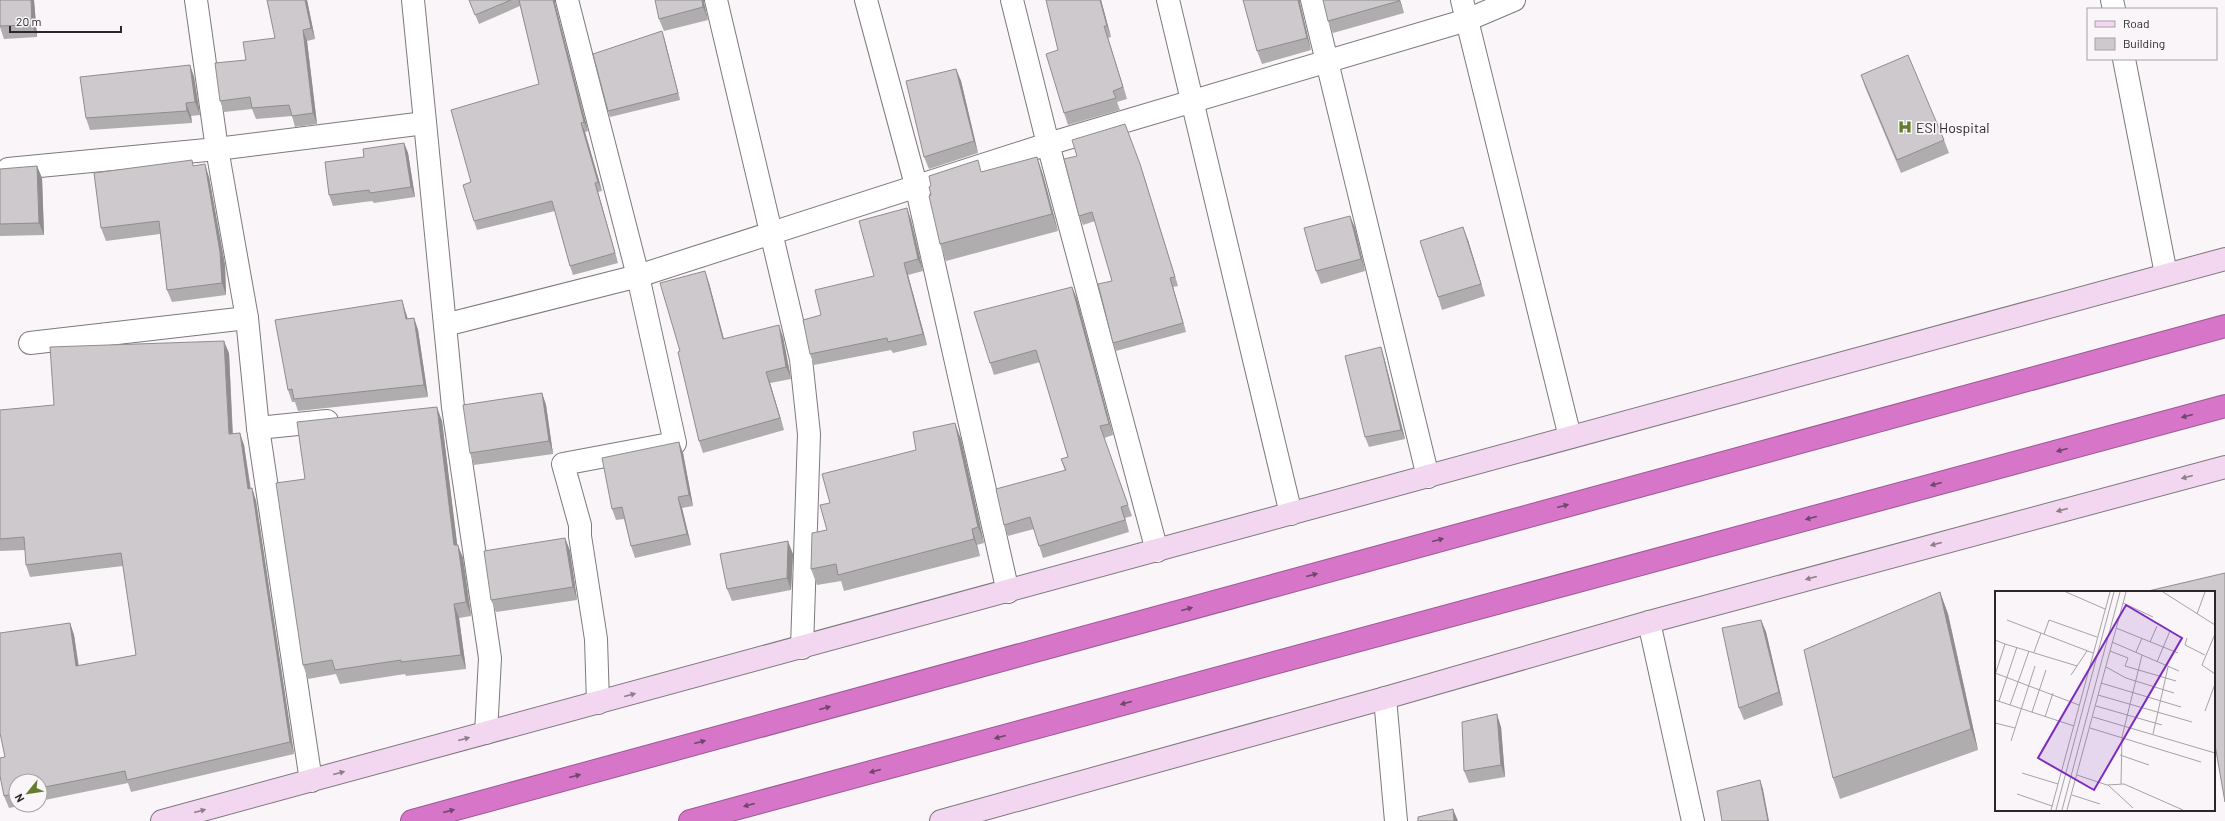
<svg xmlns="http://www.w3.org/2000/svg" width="2225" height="821" viewBox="0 0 2225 821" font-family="Barlow,sans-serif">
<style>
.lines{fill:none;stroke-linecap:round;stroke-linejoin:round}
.street-casing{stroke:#7d797c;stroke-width:24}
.secondary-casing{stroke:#7d797c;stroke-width:24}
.highway-casing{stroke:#9a5a91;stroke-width:24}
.street{stroke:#fff;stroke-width:22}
.secondary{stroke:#f3d6ef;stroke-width:22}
.highway{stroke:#d776c9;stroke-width:22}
.wall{fill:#b0adaf}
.shaded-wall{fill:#908d8f}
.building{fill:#cdc9cc;stroke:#908d8f}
.oneway{fill:#6f4768}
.oneway2{fill:#8e7e8c}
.labels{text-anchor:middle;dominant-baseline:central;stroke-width:3.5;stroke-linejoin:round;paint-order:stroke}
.poi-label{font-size:14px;fill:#292728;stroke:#f9f5f8;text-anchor:start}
.inset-road{fill:none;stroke:#a6a3a5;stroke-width:1}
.view{fill:#7b2cbf;fill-opacity:0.15;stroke:#7b2cbf;stroke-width:2}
.inset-edge{fill:none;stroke:#292728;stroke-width:2}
</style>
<rect width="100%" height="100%" fill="#f9f5f8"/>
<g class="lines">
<defs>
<g id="street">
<polyline points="196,0 217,149 247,318 258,428 311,781"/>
<polyline points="413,0 453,407 490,658 486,733"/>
<polyline points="567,0 638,276 675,443 563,464 580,525 580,536 596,639 598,703"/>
<polyline points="716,0 801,359 809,434 802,648"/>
<polyline points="866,0 916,185 1008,592"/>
<polyline points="1012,0 1048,144 1157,551"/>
<polyline points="1168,0 1291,514"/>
<polyline points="1312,0 1428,477"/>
<polyline points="1462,0 1570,437"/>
<polyline points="2112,0 2114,9"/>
<polyline points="2124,59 2166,274"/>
<polyline points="8,169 217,149 425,123"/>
<polyline points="445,325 638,276 1048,144 1467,20 1514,0"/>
<polyline points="30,343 247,318"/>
<polyline points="258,428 327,421"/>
<polyline points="1649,622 1693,821"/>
<polyline points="1385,698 1396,821"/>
</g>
<g id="secondary">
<polyline points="162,821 2225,259"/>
<polyline points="941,821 1385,698 1649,622 2225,467"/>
</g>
<g id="highway">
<polyline points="412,821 2225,326"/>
<polyline points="690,821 2225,406"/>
</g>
</defs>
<!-- street casing -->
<use href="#street" class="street-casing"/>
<!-- secondary casing -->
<use href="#secondary" class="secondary-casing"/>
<!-- highway casing -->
<use href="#highway" class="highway-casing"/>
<!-- street -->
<use href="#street" class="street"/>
<!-- secondary -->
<use href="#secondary" class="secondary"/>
<!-- highway -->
<use href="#highway" class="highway"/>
</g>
<!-- wall -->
<g class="wall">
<polygon points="0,0 34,0 37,37 4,39 0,27"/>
<polygon points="307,0 315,39 307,41 317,124 295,127 292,116 256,119 252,109 224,112 220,101 246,60 275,38"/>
<polygon points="469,0 555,0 555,3 588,131 585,132 602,191 598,192 618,263 573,275 570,266 555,211 477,230 474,221 471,182 539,84 520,6 479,24"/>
<polygon points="1046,0 1101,0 1111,37 1108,38 1127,99 1117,102 1120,110 1068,125 1064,113 1058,50"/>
<polygon points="1243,0 1301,0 1300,3 1311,50 1262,64 1257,51"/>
<polygon points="1323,0 1400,0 1404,13 1333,33 1328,21"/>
<polygon points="704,3 708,20 664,31 659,19"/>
<polygon points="664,37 680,100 610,117 608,111"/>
<polygon points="190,65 194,77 200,115 191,116 192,123 90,130 86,118"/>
<polygon points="956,69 961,81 978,153 929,169 924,157"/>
<polygon points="1861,75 1944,140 1949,153 1901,173 1865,87"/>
<polygon points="404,143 408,153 415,197 374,203 372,201 333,206 329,195 364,157"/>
<polygon points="1037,157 1043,175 1058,231 946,261 940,244 931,195 982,172"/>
<polygon points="1140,164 1178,286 1173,287 1186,332 1116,351 1113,343 1112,281 1095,221 1083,225 1079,216"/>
<polygon points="37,166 42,178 44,235 0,236 0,169"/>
<polygon points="194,166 209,177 225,265 226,295 172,302 167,290 160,234 106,241 101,228"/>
<polygon points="907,208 911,220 923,271 908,275 927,345 893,353 891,350 814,365 810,354 874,276"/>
<polygon points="1350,216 1355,228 1365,271 1321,284 1316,271"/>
<polygon points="1468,240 1485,296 1442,310 1438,297"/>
<polygon points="709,283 724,339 783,337 791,379 770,383 784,430 703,453 699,441 680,351"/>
<polygon points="1072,287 1077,299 1113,435 1104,438 1132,516 1125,518 1129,532 1043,558 1034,529 1008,536 1004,525 1065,471 1061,459 1068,457 1040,362 994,375 990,363"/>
<polygon points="406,313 408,319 414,318 418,330 428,397 298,411 295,402 292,402 288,390"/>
<polygon points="229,353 233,434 244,445 251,489 252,488 256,501 294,754 131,792 128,783 40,801 40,781 16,781 16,805 23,805 9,808 4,796 5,757 70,623 74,635 79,666 136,655 123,566 30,577 26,565 25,550 0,551 0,410 54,405"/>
<polygon points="1384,357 1405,439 1369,447 1365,437"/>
<polygon points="542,393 546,405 553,454 474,465 470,453"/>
<polygon points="442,421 457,545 463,558 471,616 459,618 466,669 406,676 405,674 340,684 336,674 308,679 303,665 305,479"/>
<polygon points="961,439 984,543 977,545 980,556 844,591 841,581 817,585 811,569 827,530 830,503"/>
<polygon points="679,442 683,453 693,506 682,508 691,545 635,558 631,546 624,519 616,520 612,509"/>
<polygon points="565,538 570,551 577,600 496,612 491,600"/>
<polygon points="793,554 791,590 732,601 727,589"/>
<polygon points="1940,592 1948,614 1978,750 1840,799 1833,778"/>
<polygon points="1761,620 1766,632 1783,705 1744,720 1739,708"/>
<polygon points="1501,727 1505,777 1469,783 1464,771"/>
</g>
<!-- shaded-wall -->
<g class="shaded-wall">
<polygon points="31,0 34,0 37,37 32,25"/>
<polygon points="305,0 307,0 315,39 311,28"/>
<polygon points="553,0 555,0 555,3 588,131 584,122"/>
<polygon points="702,0 704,0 704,3 708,20 703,7"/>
<polygon points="1100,0 1101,0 1111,37 1107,26"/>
<polygon points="1298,0 1301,0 1300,3 1311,50 1307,38"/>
<polygon points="1399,0 1400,0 1404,13"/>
<polygon points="1104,26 1108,38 1127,99 1123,87"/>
<polygon points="303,30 307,41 317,124 313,113"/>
<polygon points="662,31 664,37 680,100 678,93"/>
<polygon points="190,65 194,77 200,115 195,102"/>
<polygon points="956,69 961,81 978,153 974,141"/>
<polygon points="186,103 191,116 192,123 187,111"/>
<polygon points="581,123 585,132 602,191 598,182"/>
<polygon points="404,143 408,153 415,197 411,187"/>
<polygon points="1037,157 1043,175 1058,231 1052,214"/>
<polygon points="205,164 209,177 225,265 226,295 222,283"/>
<polygon points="1140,164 1143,173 1178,286 1175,277"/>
<polygon points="37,166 42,178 44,235 39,223"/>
<polygon points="595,183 598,192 618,263 615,253"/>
<polygon points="907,208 911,220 923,271 918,259"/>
<polygon points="1350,216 1355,228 1365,271 1361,259"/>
<polygon points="1463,227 1468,240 1485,296 1481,284"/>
<polygon points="904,263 908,275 927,345 923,334"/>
<polygon points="705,271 709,283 727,351 723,339"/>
<polygon points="1170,278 1173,287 1186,332 1183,323"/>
<polygon points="1072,287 1077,299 1113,435 1109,424"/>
<polygon points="402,300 406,313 410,331 406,319"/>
<polygon points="414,318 418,330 428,397 424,385"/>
<polygon points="779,325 783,337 791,379 786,367"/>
<polygon points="224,341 229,353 233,446 229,434"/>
<polygon points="1381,347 1384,357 1405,439 1401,430"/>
<polygon points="766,372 770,383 784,430 780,418"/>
<polygon points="542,393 546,405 553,454 549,441"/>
<polygon points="437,407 442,421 459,559 454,545"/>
<polygon points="955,423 961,439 984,543 978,527"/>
<polygon points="240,433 244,445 252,501 248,489"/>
<polygon points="679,442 683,453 693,506 689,495"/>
<polygon points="252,488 256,501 294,754 290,742"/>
<polygon points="678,497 682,508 691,545 687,534"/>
<polygon points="1121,507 1125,518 1129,532 1125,520"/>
<polygon points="972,529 977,545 980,556 974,539"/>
<polygon points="565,538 570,551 577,600 573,587"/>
<polygon points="788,541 793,554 791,590 787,578"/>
<polygon points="458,545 463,558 471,616 466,602"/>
<polygon points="1940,592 1948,614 1978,750 1971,729"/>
<polygon points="454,604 459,618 466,669 461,655"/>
<polygon points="1761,620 1766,632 1783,705 1779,692"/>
<polygon points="70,623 74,635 80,679 76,666"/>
<polygon points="1497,714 1501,727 1505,777 1501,765"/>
<polygon points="1760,780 1763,789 1769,821 1768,821"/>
<polygon points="1453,809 1458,821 1454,821"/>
</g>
<!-- building -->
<g class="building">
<polygon points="0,0 31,0 32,25 0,26"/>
<polygon points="267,0 305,0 311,28 303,30 313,113 292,116 289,105 252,108 250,97 220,101 215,63 246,60 243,42 275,38"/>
<polygon points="469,0 511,0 475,15"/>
<polygon points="519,0 553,0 584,122 581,123 598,182 595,183 615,253 570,266 552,201 474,221 463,185 471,182 451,110 539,84"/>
<polygon points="655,0 702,0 703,7 659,19"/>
<polygon points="1046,0 1100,0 1107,26 1104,26 1123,87 1113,91 1116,98 1064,113 1046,54 1058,50"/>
<polygon points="1243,0 1298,0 1307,38 1257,51"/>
<polygon points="1323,0 1399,0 1399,1 1328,21"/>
<polygon points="662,31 678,93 608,111 593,54"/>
<polygon points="1908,55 1944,140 1897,160 1861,75"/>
<polygon points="190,65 195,102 186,103 187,111 86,118 80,77"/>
<polygon points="956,69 974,141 924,157 906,81"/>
<polygon points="1125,124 1140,164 1175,277 1170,278 1183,323 1113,343 1098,284 1112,281 1092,212 1079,216 1064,159 1077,156 1072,140"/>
<polygon points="404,143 411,187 370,193 369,190 329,195 325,162 364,157 363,149"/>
<polygon points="1037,157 1052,214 940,244 929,196 931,195 929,187 931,186 929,176 978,160 981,172"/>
<polygon points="192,160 193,166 205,164 220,252 222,283 167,290 159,221 101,228 94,173"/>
<polygon points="37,166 39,223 0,224 0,169"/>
<polygon points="907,208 918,259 904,263 923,334 888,342 887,338 810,354 803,320 821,315 815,290 874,276 859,221"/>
<polygon points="1350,216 1361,259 1316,271 1304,228"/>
<polygon points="1463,227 1481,284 1438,297 1420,241"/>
<polygon points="705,271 723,339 779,325 786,367 766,372 780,418 699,441 678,352 680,351 660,283"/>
<polygon points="1072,287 1109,424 1100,426 1128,505 1121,507 1125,520 1039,546 1030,517 1004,525 996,489 1066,470 1061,459 1068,457 1036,350 990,363 974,312"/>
<polygon points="402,300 406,319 414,318 424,385 294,399 292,389 288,390 275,320"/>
<polygon points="224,341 229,434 240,433 248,489 252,488 290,742 127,780 125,771 40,788 40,781 16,781 16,793 4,796 0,776 0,758 5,757 0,733 0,633 70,623 76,666 136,655 121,553 26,565 24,537 0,539 0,410 54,405 50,347"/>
<polygon points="1381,347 1401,430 1365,437 1345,356"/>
<polygon points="542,393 549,441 470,453 463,405"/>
<polygon points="437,407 454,545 458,545 466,602 454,604 461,655 401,662 401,660 335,670 332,660 303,665 276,483 305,479 297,422"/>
<polygon points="955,423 978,527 972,529 974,539 838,575 836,564 811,569 812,533 827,530 820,505 830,503 822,474 916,450 913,432"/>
<polygon points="679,442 689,495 678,497 687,534 631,546 622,507 612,509 602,458"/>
<polygon points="565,538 573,587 491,600 484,551"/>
<polygon points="788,541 787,578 727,589 720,554"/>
<polygon points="2225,573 2225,802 2214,739 2214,592 2144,592"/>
<polygon points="1940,592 1971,729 1833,778 1804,650"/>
<polygon points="1761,620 1779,692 1739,708 1722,628"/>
<polygon points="1497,714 1501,765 1464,771 1462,722"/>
<polygon points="1760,780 1768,821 1722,821 1717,791"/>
<polygon points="1453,809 1454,821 1418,821 1418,817"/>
</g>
<!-- one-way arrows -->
<defs><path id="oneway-solid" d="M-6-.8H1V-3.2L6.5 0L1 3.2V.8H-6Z"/></defs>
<g class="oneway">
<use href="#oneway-solid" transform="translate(2187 416) rotate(165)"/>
<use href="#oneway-solid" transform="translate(2062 450) rotate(165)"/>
<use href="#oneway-solid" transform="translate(1936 484) rotate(165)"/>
<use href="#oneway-solid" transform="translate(1563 506) rotate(-15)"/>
<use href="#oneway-solid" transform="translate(1811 518) rotate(165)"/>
<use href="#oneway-solid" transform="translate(1438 540) rotate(-15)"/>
<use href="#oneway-solid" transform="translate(1312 575) rotate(-15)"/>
<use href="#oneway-solid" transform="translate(1187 609) rotate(-15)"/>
<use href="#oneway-solid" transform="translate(1126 703) rotate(165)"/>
<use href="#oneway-solid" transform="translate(825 708) rotate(-15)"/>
<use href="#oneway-solid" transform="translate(1000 737) rotate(165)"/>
<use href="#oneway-solid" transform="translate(700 742) rotate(-15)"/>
<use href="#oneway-solid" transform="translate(875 771) rotate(165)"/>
<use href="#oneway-solid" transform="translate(575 776) rotate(-15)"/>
<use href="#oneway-solid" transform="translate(749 805) rotate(165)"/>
<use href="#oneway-solid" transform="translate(449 811) rotate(-15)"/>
</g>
<g class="oneway2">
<use href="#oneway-solid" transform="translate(2187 477) rotate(165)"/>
<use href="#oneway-solid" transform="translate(2062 510) rotate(165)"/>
<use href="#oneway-solid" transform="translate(1936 544) rotate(165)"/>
<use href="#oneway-solid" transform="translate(1811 578) rotate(165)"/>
<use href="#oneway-solid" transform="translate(630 695) rotate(-15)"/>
<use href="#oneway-solid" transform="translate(464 739) rotate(-15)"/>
<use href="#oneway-solid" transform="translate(339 773) rotate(-15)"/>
<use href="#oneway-solid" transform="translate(200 811) rotate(-15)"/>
</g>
<!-- icons -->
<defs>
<symbol id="hospital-bare" viewBox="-9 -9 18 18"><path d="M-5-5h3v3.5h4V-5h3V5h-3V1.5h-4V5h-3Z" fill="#667b2c" stroke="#f9f5f8" stroke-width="2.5" paint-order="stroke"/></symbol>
</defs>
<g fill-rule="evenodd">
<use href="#hospital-bare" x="1895" y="117" width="20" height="20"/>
</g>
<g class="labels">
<!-- poi labels -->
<g class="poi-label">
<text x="1916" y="127">ESI Hospital</text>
</g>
</g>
<!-- overview -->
<g transform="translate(1995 591)">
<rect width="220" height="220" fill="#f9f5f8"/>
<path class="inset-road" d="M 71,1 L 110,18M 168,1 L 220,34M 128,12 L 158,26M 202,23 L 210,1M 12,29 L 98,62M 121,37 L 183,62M 49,43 L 54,29 L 102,46M 220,43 L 207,74 L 220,83M 192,47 L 190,54 L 210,64M 0,49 L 10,53 L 0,84M 117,51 L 184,80M 155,51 L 162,35M 10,53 L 82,75M 115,60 L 133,67 L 130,75 L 181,90M 39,61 L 46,42M 141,61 L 147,47M 162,71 L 175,40M 111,76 L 131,87 L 179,102M 0,82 L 84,114M 76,84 L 92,60M 106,92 L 186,116M 103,104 L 197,131M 0,109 L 79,135M 4,110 L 22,56M 15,114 L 34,60M 101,115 L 167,134M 210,120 L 220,93M 37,121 L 51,79M 50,126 L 58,102M 98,126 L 220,162M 0,132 L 20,137M 95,137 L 206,171M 158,143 L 173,76M 16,150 L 40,75M 125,164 L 154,174M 27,182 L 63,193M 82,184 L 112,194 L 129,193 L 188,219M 126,193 L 127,146 L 147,64M 113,194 L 138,217M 22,203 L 57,215M 77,204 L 105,213M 56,219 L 115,1M 61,219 L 119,1M 67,219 L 125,1M 72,219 L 131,1"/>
<path class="view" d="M 131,14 L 187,47 L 99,199 L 43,167 Z"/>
<rect width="220" height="220" class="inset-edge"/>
</g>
<!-- legend -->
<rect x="2087" y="8" width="130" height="52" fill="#f9f5f8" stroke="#a6a3a5"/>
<rect x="2095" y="21" width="20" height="6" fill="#f3d6ef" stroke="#a6a3a5"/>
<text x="2123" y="28" font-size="12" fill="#292728">Road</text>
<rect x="2095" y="38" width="20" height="12" fill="#cdc9cc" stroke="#a6a3a5"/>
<text x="2123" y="48" font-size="12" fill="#292728">Building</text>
<!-- north arrow -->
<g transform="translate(28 793) rotate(240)"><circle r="19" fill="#f9f5f8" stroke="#a6a3a5"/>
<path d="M0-3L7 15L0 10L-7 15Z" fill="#667b2c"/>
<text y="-6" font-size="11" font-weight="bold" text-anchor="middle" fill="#292728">N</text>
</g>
<!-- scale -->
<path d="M10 26v6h111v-6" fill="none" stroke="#292728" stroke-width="2"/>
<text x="16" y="26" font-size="12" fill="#292728" stroke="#f9f5f8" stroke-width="3" paint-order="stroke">20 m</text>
</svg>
